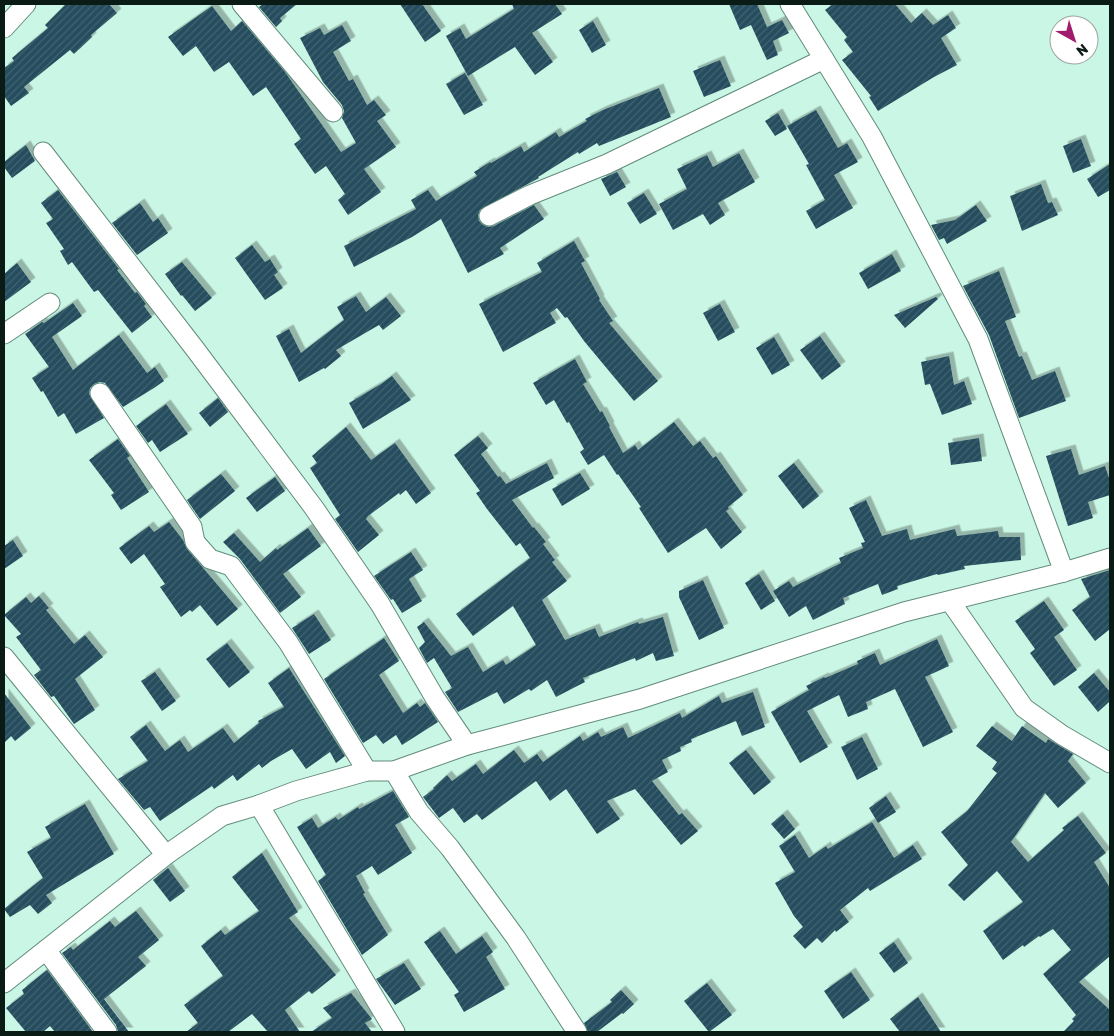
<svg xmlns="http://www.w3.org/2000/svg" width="1114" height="1036" viewBox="0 0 1114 1036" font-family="Rubik,sans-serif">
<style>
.building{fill:url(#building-hatch);filter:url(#shadow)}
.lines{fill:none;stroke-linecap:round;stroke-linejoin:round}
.minor-casing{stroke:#628b7b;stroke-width:21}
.minor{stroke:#fff;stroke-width:19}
</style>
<defs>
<pattern id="building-hatch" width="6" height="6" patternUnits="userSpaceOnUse" patternTransform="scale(1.25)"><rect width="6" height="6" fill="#264d5e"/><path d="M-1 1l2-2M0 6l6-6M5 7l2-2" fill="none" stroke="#436370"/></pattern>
<filter id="shadow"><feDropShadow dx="4.5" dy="-4.5" stdDeviation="0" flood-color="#0004"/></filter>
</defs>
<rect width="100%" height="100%" fill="#caf7e5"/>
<!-- building -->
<g class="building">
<polygon points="66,4 109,4 117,13 91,35 92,37 74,54 70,50 24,87 29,93 11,106 4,96 4,68 14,61 12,58 48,28 45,25"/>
<polygon points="263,4 297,4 280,18 282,21 276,27 259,7"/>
<polygon points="400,4 422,4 441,31 425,42"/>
<polygon points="512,4 555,4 562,14 532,33 553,62 535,75 515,47 468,76 446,36 460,28 466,39 514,9"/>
<polygon points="729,4 757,4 767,27 782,20 789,33 773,41 778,55 767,60 751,25 740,30"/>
<polygon points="833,4 895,4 911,23 922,13 933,25 948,15 956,28 941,38 957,65 934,77 878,111 869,97 871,96 842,60 853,52 844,40 847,37 825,10"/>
<polygon points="212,6 231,31 242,21 285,72 341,152 356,143 342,118 344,111 342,105 323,82 300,38 320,28 324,35 342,25 351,41 333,52 349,81 353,79 367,105 374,100 386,115 377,121 396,147 364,169 381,192 348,215 338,200 345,194 326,166 315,174 294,144 301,139 266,87 253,96 229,62 214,72 196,46 183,56 168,37"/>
<polygon points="593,21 606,45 592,53 579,30"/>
<polygon points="720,60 731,86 704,97 693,71"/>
<polygon points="465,73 483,105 464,115 446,84"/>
<polygon points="659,88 671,117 599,146 597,143 579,154 578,152 538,177 539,178 480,210 478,215 479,221 483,225 488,227 494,226 534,205 544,219 500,248 504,254 468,273 441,219 412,237 354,267 344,246 416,209 411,200 428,190 436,201 477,176 474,172 490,162 491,163 521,146 524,152 556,132 559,137 587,121 585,119 603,110"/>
<polygon points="816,110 838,148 847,143 858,162 834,175 853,208 816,229 806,211 825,200 806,165 809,164 787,126"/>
<polygon points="778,113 787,129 775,136 765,121"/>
<polygon points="1081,139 1091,166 1073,173 1063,146"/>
<polygon points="26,145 35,161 12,178 4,167 4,162"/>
<polygon points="739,153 755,182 718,203 725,215 710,225 703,214 673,230 659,204 687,189 677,169 707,155 713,167"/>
<polygon points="1110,164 1110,190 1098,197 1087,179"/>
<polygon points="617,172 626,187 610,196 601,179"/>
<polygon points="1041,184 1048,203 1052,202 1058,215 1022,231 1010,196"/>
<polygon points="58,190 119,269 117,270 135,293 137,292 146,304 144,306 152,317 132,333 98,290 94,292 72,262 68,265 60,251 64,249 46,223 53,219 41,203"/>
<polygon points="644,193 657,214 640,224 627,203"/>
<polygon points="140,203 153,222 158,218 168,233 137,255 112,223"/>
<polygon points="976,205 987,221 947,244 944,238 939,240 931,225 955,220"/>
<polygon points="574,241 585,261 581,263 600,299 599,300 613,321 609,323 658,381 634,401 584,341 567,317 565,318 557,308 550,313 556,323 503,352 479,304 542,272 537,263"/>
<polygon points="252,245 265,262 270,259 278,272 274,275 283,288 265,300 235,258"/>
<polygon points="892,254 901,271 868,289 859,273"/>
<polygon points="182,262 212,298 195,311 182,295 181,296 165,274"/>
<polygon points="17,263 31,282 4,302 4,274"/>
<polygon points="999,271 1016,317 1005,321 1019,357 1022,356 1032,380 1055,371 1066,401 1019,418 989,335 963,286"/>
<polygon points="356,296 366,312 386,297 401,316 383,330 379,325 336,350 341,356 325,369 324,368 299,382 276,336 289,329 301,353 344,320 337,307"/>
<polygon points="936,297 938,299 905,328 894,315"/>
<polygon points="73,303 82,316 52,337 73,370 119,335 147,373 155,367 164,381 154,388 123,407 105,383 100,382 94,384 90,388 89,394 104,418 76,434 64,413 58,417 43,391 41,392 32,378 49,367 25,334 42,322 44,323"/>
<polygon points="720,304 735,332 718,341 703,313"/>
<polygon points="820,336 841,366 822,380 800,350"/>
<polygon points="774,337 790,365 772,375 756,348"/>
<polygon points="949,356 954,385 964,381 972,404 942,415 930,384 925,385 921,362"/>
<polygon points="575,359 587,382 583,384 600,412 602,411 610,426 609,427 623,453 635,445 638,450 674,422 693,446 700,441 713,458 716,456 743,495 728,507 729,509 726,511 742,532 721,549 706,528 668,553 639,508 641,507 618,474 617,475 604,455 588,465 580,452 584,449 569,422 567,423 554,400 546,405 533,383"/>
<polygon points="392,376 411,400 363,429 349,403 381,384"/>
<polygon points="218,398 228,412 210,427 199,413"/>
<polygon points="166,404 188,434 160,452 152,440 148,443 136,426"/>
<polygon points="346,427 371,460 395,443 431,493 416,504 406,490 400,495 399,493 368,516 366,519 379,535 358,552 335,519 340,515 310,468 317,463 312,456"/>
<polygon points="478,436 488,448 481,454 498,477 500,476 506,484 547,463 554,478 512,500 533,528 534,527 546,542 543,544 555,560 552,562 567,581 542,600 565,640 595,628 599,637 638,622 639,624 663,617 674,656 656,661 653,653 636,661 635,658 583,678 585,682 556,697 547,680 531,691 529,689 504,704 497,692 458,712 445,692 452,688 434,658 427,663 419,648 425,642 417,627 424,622 451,656 468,647 483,672 503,660 506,665 536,645 513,606 473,636 456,614 530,558 520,543 516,546 487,509 476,493 480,491 454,455"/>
<polygon points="979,438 982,461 951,465 948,443"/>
<polygon points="118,439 130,456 127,458 149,492 121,510 111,495 114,493 89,460"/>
<polygon points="1071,449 1079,475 1105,466 1110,481 1110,495 1088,502 1093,518 1068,526 1046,456"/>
<polygon points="794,463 819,496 803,509 778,476"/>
<polygon points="580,473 590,489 562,506 552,489"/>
<polygon points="221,474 235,491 200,519 187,500"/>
<polygon points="275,477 285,491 257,512 246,498"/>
<polygon points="866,500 882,536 907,529 910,540 955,529 957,536 998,531 999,537 1020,537 1021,560 964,566 965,569 938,575 937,574 897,586 898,589 882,595 878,584 843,598 845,604 813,620 806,606 789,617 773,591 789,581 793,587 841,563 839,558 863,548 861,543 865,542 849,508"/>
<polygon points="169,522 183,540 187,549 238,609 217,626 200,605 192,612 190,610 181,617 160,587 165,584 144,554 131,564 119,548 149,526 154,532"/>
<polygon points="308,528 321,546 283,574 301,597 280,613 240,559 223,542 234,533 260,562 276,548 277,550"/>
<polygon points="13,540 23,556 4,569 4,546"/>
<polygon points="411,552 423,570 409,579 422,601 402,613 393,599 391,600 374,576"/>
<polygon points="1110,570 1110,629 1095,641 1072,610 1090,597 1081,579"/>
<polygon points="759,574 775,601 761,610 745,583"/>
<polygon points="703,580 724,628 699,640 679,597 679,591"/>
<polygon points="39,596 49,608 46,610 74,644 85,635 103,657 75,679 95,710 74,724 54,696 51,697 34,675 41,670 16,637 21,634 4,615 26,597 31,603"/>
<polygon points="1044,601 1064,630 1054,637 1077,670 1054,686 1030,653 1035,649 1015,621"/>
<polygon points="314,614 331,640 309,654 292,628"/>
<polygon points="384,638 399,661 379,675 403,713 417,703 420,707 425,703 438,722 402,745 396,735 383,744 376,735 363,743 324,679"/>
<polygon points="937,639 949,666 925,677 953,732 923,747 895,689 866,702 868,709 848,717 839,695 807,711 828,747 800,763 771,712 809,690 806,686 824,677 825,678 858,664 857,661 875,653 880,665"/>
<polygon points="227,643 250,672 229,688 206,659"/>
<polygon points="289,668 345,756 336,763 330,752 306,769 292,749 271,761 262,768 259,764 237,781 233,775 214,789 212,786 160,821 150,807 144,810 118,779 148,761 130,737 146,725 165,751 180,740 188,752 223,728 234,743 259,723 258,721 284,707 268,683"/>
<polygon points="155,672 176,701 162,711 141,681"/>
<polygon points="1094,673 1110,692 1110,701 1098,712 1078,687"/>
<polygon points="753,692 765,727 742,736 736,721 691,739 692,742 680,747 681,751 662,760 668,772 652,781 679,815 682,813 698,831 681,845 635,789 607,801 620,819 597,834 566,789 550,801 536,781 482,820 477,814 464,823 453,808 439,818 423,797 434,789 433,788 447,775 452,781 476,764 483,774 514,750 524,763 537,754 543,762 580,736 583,741 598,732 601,737 623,727 628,738 680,713 682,718 719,696 722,703"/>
<polygon points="4,693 31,728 15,741 11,736 4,743"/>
<polygon points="992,726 1012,741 1022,726 1046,743 1048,739 1073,754 1068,761 1086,783 1058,808 1045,793 1011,842 1028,862 1064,830 1062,828 1078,816 1106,853 1094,862 1110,888 1110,956 1079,982 1110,1010 1110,1032 1063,1032 1074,1021 1072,1019 1076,1015 1043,974 1071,950 1053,929 1040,937 1039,936 1024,947 1023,945 1003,960 983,931 1023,902 997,871 964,901 948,885 968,865 941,832 967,811 997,773 992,769 997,762 976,746"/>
<polygon points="862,737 878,769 857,780 841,747"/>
<polygon points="746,750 771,782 754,795 729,763"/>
<polygon points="393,791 409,817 395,825 412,853 378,875 372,866 356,876 365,893 363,894 369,904 388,935 362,955 318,881 326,875 297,827 312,818 318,828 336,817 338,820 358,807 359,809"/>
<polygon points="886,796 896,812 878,823 869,808"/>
<polygon points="85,804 114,854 46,895 52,903 38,914 30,905 10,917 4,909 43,878 27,852 51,838 45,827"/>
<polygon points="783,814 795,829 784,839 771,824"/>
<polygon points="872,822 894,858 913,845 922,859 870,891 868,888 840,910 849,922 836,932 835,930 822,943 817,938 805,949 793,936 803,927 794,916 775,883 795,872 779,846 795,835 809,858 826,846 828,849"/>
<polygon points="262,853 298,912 289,918 336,975 312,994 309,991 285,1010 300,1032 268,1032 252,1014 228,1032 186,1032 198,1023 184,1005 223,976 201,946 221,930 225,935 259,911 232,877"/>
<polygon points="168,868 185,891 170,902 153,880"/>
<polygon points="136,911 159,940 138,957 146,966 104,999 129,1032 118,1032 116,1025 62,953 71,947 73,950 110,921 115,927"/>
<polygon points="440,931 456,954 482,936 493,952 486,957 505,989 464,1012 454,995 459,992 424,942"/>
<polygon points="894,942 908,963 894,973 879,953"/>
<polygon points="404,963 421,989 395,1005 376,979"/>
<polygon points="47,970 93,1032 55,1032 50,1026 43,1032 26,1032 6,1008 24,994 22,990"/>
<polygon points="851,972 870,1000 843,1019 824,991"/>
<polygon points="707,983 732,1015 709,1032 684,1001"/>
<polygon points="621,990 634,1004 623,1014 622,1013 597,1032 588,1032 584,1023 612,1002 610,1000"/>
<polygon points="351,993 372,1019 365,1023 372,1032 311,1032 332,1018 323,1008"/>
<polygon points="918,997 941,1032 900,1032 890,1019"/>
</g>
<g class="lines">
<defs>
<g id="minor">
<polyline points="242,4 333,112"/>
<polyline points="790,4 872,137 978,339 1064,572"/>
<polyline points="4,28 26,4"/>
<polyline points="43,152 195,349 314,508 380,604 435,698 467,745"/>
<polyline points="489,216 530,195 607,164 824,59"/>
<polyline points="4,334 50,303"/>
<polyline points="100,393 192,527 195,542 210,559 231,566 288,642 367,771"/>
<polyline points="950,601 1024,708 1062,735 1110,763"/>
<polyline points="4,657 166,855"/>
<polyline points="394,771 419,812 450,848 516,938 577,1032"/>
<polyline points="259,805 395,1032"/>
<polyline points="46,950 107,1032"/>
<polyline points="4,983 166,855 222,816 259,805 296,791 367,771 394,771 467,745 640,699 904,612 1064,572 1110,558"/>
</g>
</defs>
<!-- minor casing -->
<use href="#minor" class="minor-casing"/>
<!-- minor -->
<use href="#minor" class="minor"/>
</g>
<!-- border -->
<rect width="1114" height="1036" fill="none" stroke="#0a1b15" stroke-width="10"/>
<!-- north arrow -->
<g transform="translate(1074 40) rotate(141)"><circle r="24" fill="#ffffff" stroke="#9da4a1"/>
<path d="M0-4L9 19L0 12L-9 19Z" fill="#a01d6d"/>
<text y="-8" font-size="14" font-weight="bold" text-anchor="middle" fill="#0a1b15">N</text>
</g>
</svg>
